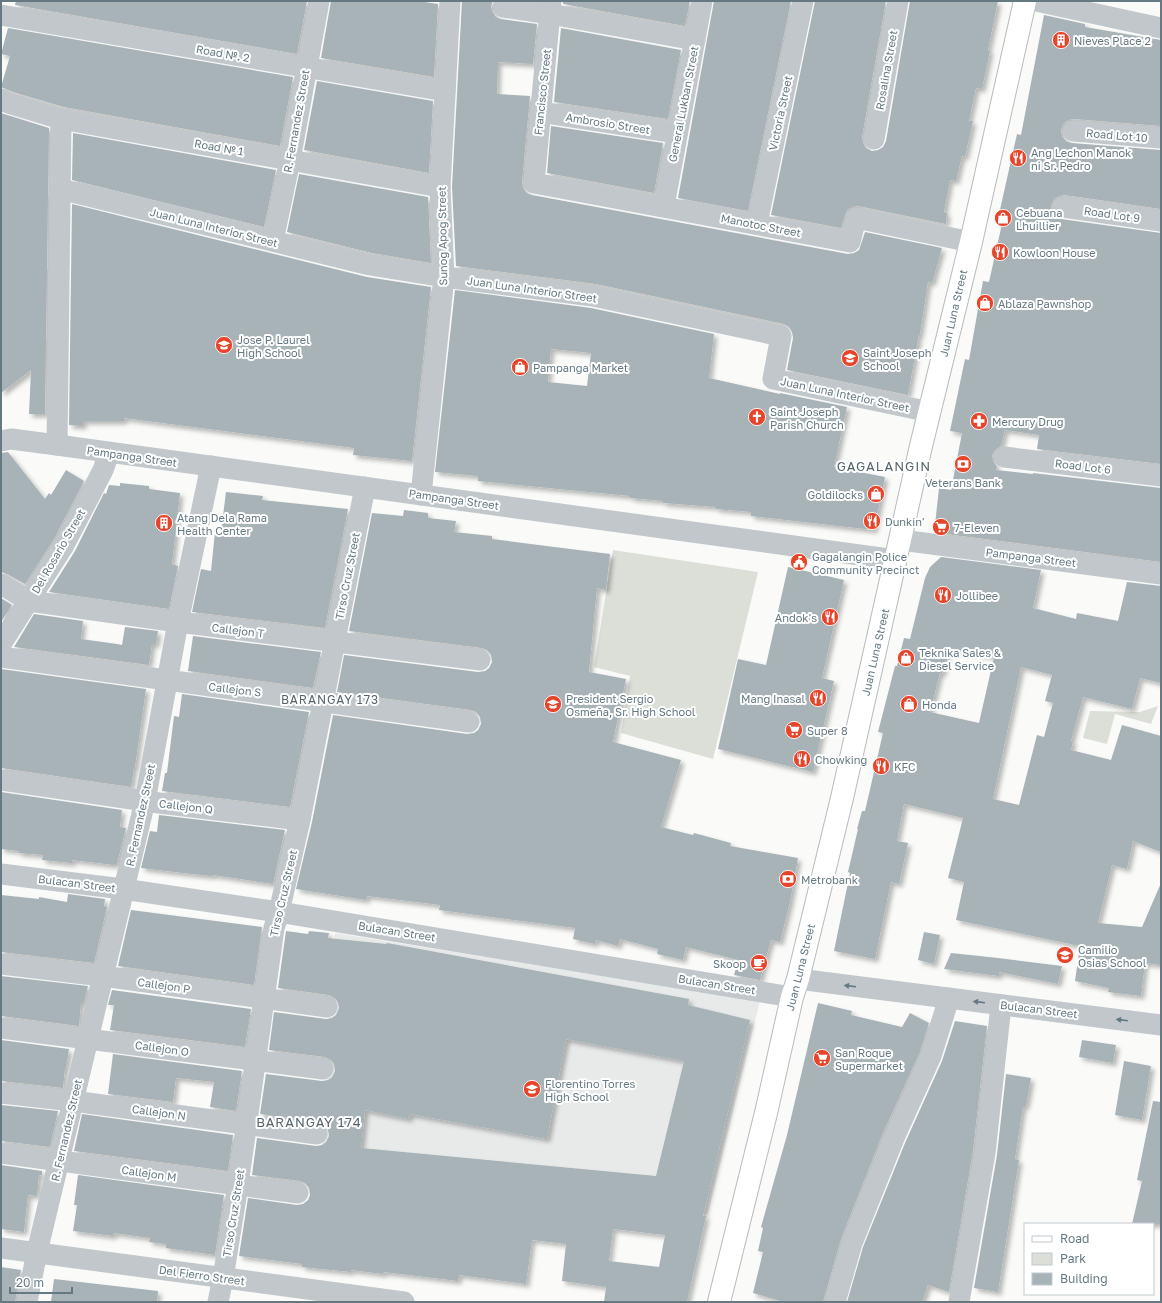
<svg xmlns="http://www.w3.org/2000/svg" width="1162" height="1303" viewBox="0 0 1162 1303" font-family="'Golos Text',sans-serif">
<style>
.built{fill:#e8eae9}
.green{fill:#dbdfd7}
.building{fill:#a8b3b7;fill-rule:evenodd;filter:url(#shadow)}
.lines{fill:none;stroke-linecap:round;stroke-linejoin:round}
.major-casing{stroke:#b5bbbe;stroke-width:24}
.minor{stroke:#c1c7ca;stroke-width:21}
.major{stroke:#fff;stroke-width:22}
.oneway{fill:#657983}
.labels{text-anchor:middle;dominant-baseline:central;stroke-width:4;stroke-linejoin:round;paint-order:stroke}
.poi-label{font-size:11px;fill:#657983;stroke:#fff;text-anchor:start}
.street-label{font-size:11px;fill:#657983;stroke:#fff}
.neighbourhood-label{font-size:12px;letter-spacing:1px;fill:#57666e;stroke:#fff}
.quarter-label{font-size:13px;letter-spacing:1px;fill:#57666e;stroke:#fff}
</style>
<defs>
<filter id="shadow"><feDropShadow dx="3.5" dy="3.5" stdDeviation="2" flood-color="#0004"/></filter>
</defs>
<rect width="100%" height="100%" fill="#fafaf8"/>
<!-- built -->
<polygon class="built" points="335,933 760,1001 708,1214 320,1177"/>
<!-- green -->
<g class="green">
<polygon points="613,550 758,572 713,759 621,733 630,676 594,667"/>
<polygon points="1158,706 1151,724 1115,714 1107,744 1083,738 1090,711 1140,712"/>
</g>
<!-- building -->
<g class="building">
<polygon points="16,1 307,1 297,54 15,5"/>
<polygon points="331,1 418,1 438,4 434,77 321,58"/>
<polygon points="462,1 493,1 491,6 492,11 496,17 501,19 537,24 533,64 498,62 497,94 530,96 522,182 523,188 527,193 532,195 848,254 854,253 859,250 865,232 942,248 932,283 928,282 920,334 919,334 908,395 787,370 793,338 792,332 789,327 784,324 596,284 456,266 452,187"/>
<polygon points="563,1 690,1 685,26 563,4"/>
<polygon points="714,1 791,1 748,211 678,198"/>
<polygon points="815,1 886,1 862,137 863,143 866,148 872,151 878,150 883,147 886,141 910,1 998,1 988,50 990,51 982,89 976,88 969,121 973,121 965,157 962,156 956,181 950,180 944,212 947,213 946,224 858,206 852,207 847,210 841,228 771,215"/>
<polygon points="1044,15 1085,24 1085,27 1161,40 1161,126 1074,119 1068,120 1063,124 1061,130 1062,136 1066,141 1072,143 1161,150 1161,209 1065,195 1059,196 1054,199 1051,206 1052,211 1055,216 1061,219 1161,233 1161,464 1037,449 1039,435 1005,430 1001,446 995,450 992,455 993,461 997,467 996,470 1033,474 1033,473 1161,488 1161,562 939,533 935,525 939,488 951,490 962,433 950,431 965,359 969,360 983,281 989,282 1002,224 997,223 1017,134 1021,135"/>
<polygon points="8,28 293,77 280,146 64,107 13,92 1,87 10,56 1,54"/>
<polygon points="561,28 681,50 668,119 554,102"/>
<polygon points="317,81 433,101 429,173 304,150"/>
<polygon points="1,113 49,128 45,414 29,414 31,370 1,393"/>
<polygon points="551,126 663,143 654,193 547,173"/>
<polygon points="73,133 276,170 264,227 72,180"/>
<polygon points="299,174 428,197 431,263 372,253 287,232"/>
<polygon points="72,204 367,277 431,287 412,461 353,455 354,448 124,418 124,421 83,421 83,426 69,425"/>
<path d="M 455,290 L 591,308 L 714,334 L 709,378 L 780,394 L 780,393 L 847,407 L 834,467 L 885,477 L 874,530 L 751,516 L 751,512 L 716,509 L 716,507 L 663,503 L 663,501 L 630,498 L 630,496 L 478,481 L 478,476 L 435,472 ZM 551,349 L 591,353 L 587,386 L 548,382 Z"/>
<polygon points="8,452 45,499 49,493 51,495 66,470 84,481 54,539 25,584 7,574 1,572 1,453"/>
<polygon points="120,483 149,486 149,489 180,493 172,564 178,566 169,609 49,592 75,551 104,493 106,494 109,485 120,486"/>
<polygon points="226,492 263,496 262,500 348,509 325,628 192,612 201,569 211,571 215,532 221,532"/>
<polygon points="404,510 428,513 428,518 456,521 454,532 492,536 492,539 610,554 606,590 597,588 589,672 626,679 613,742 681,760 661,827 693,835 694,833 731,843 730,846 798,858 790,902 780,942 771,940 760,980 734,975 738,960 686,947 683,960 657,954 658,949 620,939 618,946 596,940 595,944 573,939 575,928 439,910 440,905 367,896 366,900 296,889 312,822 333,715 467,734 474,733 478,730 481,724 480,717 476,712 471,710 337,692 344,655 478,672 485,671 489,668 492,662 491,655 487,650 482,648 349,631 372,513 403,516"/>
<path d="M 941,557 L 1041,570 L 1033,608 L 1076,619 L 1077,613 L 1118,621 L 1127,582 L 1161,586 L 1161,683 L 1140,678 L 1132,709 L 1083,697 L 1071,741 L 1073,741 L 1071,750 L 1111,760 L 1122,725 L 1161,736 L 1161,852 L 1133,841 L 1127,869 L 1112,865 L 1098,923 L 1142,927 L 1161,883 L 1161,965 L 1145,963 L 1141,996 L 1108,992 L 1109,988 L 1075,981 L 1080,946 L 956,920 L 964,882 L 948,878 L 963,818 L 904,804 L 897,841 L 908,843 L 899,884 L 891,882 L 875,959 L 834,951 L 850,873 L 848,872 L 858,829 L 857,829 L 862,811 L 865,811 L 883,733 L 878,732 L 895,666 L 897,666 L 904,638 L 910,639 L 925,578 L 930,567 ZM 949,648 L 994,657 L 979,723 L 930,712 L 940,673 L 942,674 ZM 1021,667 L 1052,675 L 1045,701 L 1053,703 L 1044,737 L 1037,735 L 1019,805 L 993,799 Z"/>
<polygon points="788,567 844,580 822,678 834,681 813,772 718,749 738,659 766,665"/>
<polygon points="1,598 12,605 1,622"/>
<polygon points="34,614 83,621 81,639 117,644 122,645 125,627 158,631 156,644 152,644 149,665 14,647"/>
<polygon points="193,636 321,652 313,688 188,671"/>
<polygon points="1,669 146,689 135,767 134,767 131,787 1,768"/>
<polygon points="182,694 309,712 290,807 162,791 165,773 167,773 174,716 179,717"/>
<polygon points="1,792 122,810 120,827 126,828 117,864 114,864 114,865 72,860 72,863 42,860 43,855 18,853 19,851 1,849"/>
<polygon points="159,815 285,830 273,884 213,875 212,876 183,873 141,868 150,831 157,832"/>
<polygon points="68,894 105,899 104,906 107,907 94,963 1,952 1,895 39,899 39,897 67,902"/>
<polygon points="131,910 262,927 254,985 118,966"/>
<path d="M 286,931 L 308,934 L 309,931 L 329,933 L 328,938 L 386,944 L 387,943 L 689,999 L 688,1005 L 750,1020 L 703,1216 L 706,1216 L 687,1302 L 604,1302 L 606,1287 L 562,1281 L 566,1244 L 532,1240 L 526,1284 L 459,1275 L 458,1281 L 384,1272 L 383,1274 L 351,1270 L 351,1272 L 302,1267 L 302,1264 L 239,1256 L 248,1198 L 297,1205 L 303,1204 L 308,1200 L 310,1195 L 309,1188 L 305,1183 L 300,1181 L 252,1175 L 257,1138 L 316,1146 L 322,1145 L 326,1142 L 329,1136 L 328,1129 L 325,1125 L 319,1122 L 260,1114 L 266,1074 L 322,1081 L 328,1080 L 332,1077 L 335,1071 L 334,1064 L 331,1060 L 325,1057 L 269,1050 L 274,1012 L 326,1019 L 332,1018 L 336,1015 L 339,1008 L 338,1002 L 335,998 L 329,995 L 278,988 ZM 566,1039 L 684,1061 L 656,1176 L 361,1148 L 365,1110 L 409,1119 L 410,1114 L 547,1139 ZM 613,1229 L 665,1235 L 659,1267 L 609,1261 Z"/>
<polygon points="924,932 940,935 934,964 918,960"/>
<polygon points="951,953 998,958 1062,966 1058,984 999,972 999,976 944,969"/>
<polygon points="1,976 88,986 84,1003 81,1003 79,1026 1,1016"/>
<polygon points="112,990 251,1009 245,1047 110,1030 114,1005 108,1005"/>
<polygon points="818,1003 852,1011 851,1015 902,1027 910,1013 929,1023 920,1052 883,1133 841,1239 823,1302 784,1302 753,1293 763,1252 758,1251 763,1228 761,1227 787,1135"/>
<polygon points="955,1021 987,1026 973,1151 949,1292 928,1285 922,1302 847,1302 863,1247 905,1143 942,1061"/>
<polygon points="1,1040 69,1049 66,1068 65,1068 63,1088 1,1081"/>
<polygon points="1082,1040 1116,1045 1113,1063 1079,1057"/>
<polygon points="113,1054 242,1071 236,1111 210,1107 214,1082 176,1078 173,1102 108,1094"/>
<polygon points="1124,1061 1151,1066 1142,1120 1115,1115"/>
<polygon points="1006,1074 1031,1078 1026,1106 1023,1106 1015,1159 1019,1160 998,1292 974,1288 997,1155"/>
<polygon points="1153,1101 1161,1102 1161,1224 1132,1224 1142,1181 1137,1180"/>
<polygon points="1,1105 58,1111 50,1147 1,1141"/>
<polygon points="82,1114 233,1135 228,1171 74,1151"/>
<polygon points="1,1165 42,1171 42,1175 39,1175 37,1196 28,1195 24,1232 1,1229"/>
<polygon points="78,1175 224,1195 215,1255 166,1248 166,1244 149,1242 150,1238 114,1233 113,1236 73,1231 77,1205 74,1205"/>
<polygon points="1,1267 21,1270 15,1302 1,1302"/>
<polygon points="54,1279 158,1291 157,1302 51,1302"/>
</g>
<g class="lines">
<defs>
<polyline id="major" points="719,1302 766,1113 792,997 798,979 842,798 921,446 971,242 1025,1"/>
</defs>
<!-- major casing -->
<use href="#major" class="major-casing"/>
<!-- minor -->
<g class="minor">
<polyline points="551,1 534,183 850,242 856,218 971,242"/>
<polyline points="1036,1 1161,28"/>
<polyline points="503,7 550,14 695,40"/>
<polyline points="1,15 445,91"/>
<polyline points="1,99 8,103 61,119 440,187"/>
<polyline points="540,112 677,133"/>
<polyline points="1073,131 1161,138"/>
<polyline points="874,139 898,1"/>
<polyline points="60,189 370,265 444,277 593,296 781,336 773,379 930,412"/>
<polyline points="664,206 702,1"/>
<polyline points="1063,207 1161,221"/>
<polyline points="757,224 803,1"/>
<polyline points="273,241 290,160 319,1"/>
<polyline points="1,441 11,439 57,445 896,560"/>
<polyline points="57,445 61,119"/>
<polyline points="1004,457 1161,476"/>
<polyline points="421,495 444,277 440,187 450,1"/>
<polyline points="901,540 1161,574"/>
<polyline points="1,584 29,601 178,622 480,660"/>
<polyline points="1,644 64,545 103,470 109,453"/>
<polyline points="1,657 469,722"/>
<polyline points="1,780 159,803 300,820"/>
<polyline points="1,874 123,889 279,912 792,997"/>
<polyline points="1,964 102,976 327,1007"/>
<polyline points="798,979 1161,1025"/>
<polyline points="1,1028 323,1069"/>
<polyline points="1,1093 73,1101 317,1134"/>
<polyline points="1,1153 298,1193"/>
<polyline points="1,1248 404,1302"/>
<polyline points="27,1302 37,1252 145,801 178,622 211,466"/>
<polyline points="218,1302 223,1278 238,1185 274,928 279,912 300,820 365,487"/>
<polyline points="835,1302 852,1243 894,1138 931,1056 949,998"/>
<polyline points="959,1302 985,1153 1001,1005"/>
</g>
<!-- major -->
<use href="#major" class="major"/>
</g>
<!-- one-way arrows -->
<defs><path id="oneway-solid" d="M-6-.8H1V-3.2L6.5 0L1 3.2V.8H-6Z"/></defs>
<g class="oneway">
<use href="#oneway-solid" transform="translate(850 986) rotate(-173)"/>
<use href="#oneway-solid" transform="translate(979 1002) rotate(-173)"/>
<use href="#oneway-solid" transform="translate(1122 1020) rotate(-173)"/>
</g>
<!-- icons -->
<defs>
<symbol id="building-disc" viewBox="-11 -11 22 22"><circle r="9.5" fill="#e6452c" stroke="#fff"/><path d="M-4-6H4V6H1V3H-1V6H-4ZM-2.5-4.3h1.7v1.8h-1.7ZM.8-4.3h1.7v1.8H.8ZM-2.5-1h1.7V.8h-1.7ZM.8-1h1.7V.8H.8Z" fill="#fff"/></symbol>
<symbol id="restaurant-disc" viewBox="-11 -11 22 22"><circle r="9.5" fill="#e6452c" stroke="#fff"/><path d="M-5-6h1v4h1v-4h1v4h1v-4h1v5L-1.5 .5V6h-2V.5L-5-1ZM5-6V6H3V1.5H1.5Q1.5-4 5-6Z" fill="#fff"/></symbol>
<symbol id="shop-disc" viewBox="-11 -11 22 22"><circle r="9.5" fill="#e6452c" stroke="#fff"/><path d="M-5-2.5h2.3a2.7 3.5 0 0 1 5.4 0H5L5.5 6h-11ZM-1.5-2.5h3a1.5 2.3 0 0 0-3 0Z" fill="#fff"/></symbol>
<symbol id="school-disc" viewBox="-11 -11 22 22"><circle r="9.5" fill="#e6452c" stroke="#fff"/><path d="M0-5L7-2L0 1L-7-2ZM-4 1L0 2.5L4 1V4Q0 6-4 4Z" fill="#fff"/></symbol>
<symbol id="church-disc" viewBox="-11 -11 22 22"><circle r="9.5" fill="#e6452c" stroke="#fff"/><path d="M-1.2-6h2.4v3.5h3.3v2.4h-3.3V6h-2.4V-.1h-3.3v-2.4h3.3Z" fill="#fff"/></symbol>
<symbol id="pharmacy-disc" viewBox="-11 -11 22 22"><circle r="9.5" fill="#e6452c" stroke="#fff"/><path d="M-2-6h4v4h4v4h-4v4h-4v-4h-4v-4h4Z" fill="#fff"/></symbol>
<symbol id="bank-disc" viewBox="-11 -11 22 22"><circle r="9.5" fill="#e6452c" stroke="#fff"/><path d="M-6-4H6V4H-6ZM0-2.3a2.3 2.3 0 1 0 0 4.6a2.3 2.3 0 1 0 0-4.6Z" fill="#fff"/></symbol>
<symbol id="supermarket-disc" viewBox="-11 -11 22 22"><circle r="9.5" fill="#e6452c" stroke="#fff"/><path d="M-6-5.5h2.5l.6 2H6L4.5 2H-2.5L-4.4-4H-6ZM-1.5 3.2a1.3 1.3 0 1 0 .1 0ZM3 3.2a1.3 1.3 0 1 0 .1 0Z" fill="#fff"/></symbol>
<symbol id="civic-disc" viewBox="-11 -11 22 22"><circle r="9.5" fill="#e6452c" stroke="#fff"/><path d="M-.6-6.5H3V-4.5H.6V-3L4-1V1h2V6H-6V1h2V-1L-.6-3ZM-1.2 2.5V6h2.4V2.5Z" fill="#fff"/></symbol>
<symbol id="cafe-disc" viewBox="-11 -11 22 22"><circle r="9.5" fill="#e6452c" stroke="#fff"/><path d="M-5.5-4.5H6V0H3Q3 3.5 0 3.5H-2.5Q-5.5 3.5-5.5 0ZM3-3.2v2h1.7v-2ZM-6 4.5H4V6H-6Z" fill="#fff"/></symbol>
</defs>
<g fill-rule="evenodd">
<use href="#building-disc" x="1051" y="30" width="20" height="20"/>
<use href="#restaurant-disc" x="1008" y="148" width="20" height="20"/>
<use href="#shop-disc" x="993" y="208" width="20" height="20"/>
<use href="#restaurant-disc" x="990" y="242" width="20" height="20"/>
<use href="#shop-disc" x="975" y="293" width="20" height="20"/>
<use href="#school-disc" x="214" y="335" width="20" height="20"/>
<use href="#school-disc" x="840" y="348" width="20" height="20"/>
<use href="#shop-disc" x="510" y="357" width="20" height="20"/>
<use href="#church-disc" x="747" y="407" width="20" height="20"/>
<use href="#pharmacy-disc" x="969" y="411" width="20" height="20"/>
<use href="#bank-disc" x="953" y="454" width="20" height="20"/>
<use href="#shop-disc" x="866" y="484" width="20" height="20"/>
<use href="#restaurant-disc" x="862" y="511" width="20" height="20"/>
<use href="#building-disc" x="154" y="513" width="20" height="20"/>
<use href="#supermarket-disc" x="931" y="517" width="20" height="20"/>
<use href="#civic-disc" x="789" y="552" width="20" height="20"/>
<use href="#restaurant-disc" x="933" y="585" width="20" height="20"/>
<use href="#restaurant-disc" x="820" y="607" width="20" height="20"/>
<use href="#shop-disc" x="896" y="648" width="20" height="20"/>
<use href="#restaurant-disc" x="808" y="688" width="20" height="20"/>
<use href="#school-disc" x="543" y="694" width="20" height="20"/>
<use href="#shop-disc" x="899" y="694" width="20" height="20"/>
<use href="#supermarket-disc" x="784" y="720" width="20" height="20"/>
<use href="#restaurant-disc" x="792" y="749" width="20" height="20"/>
<use href="#restaurant-disc" x="871" y="756" width="20" height="20"/>
<use href="#bank-disc" x="778" y="869" width="20" height="20"/>
<use href="#school-disc" x="1055" y="945" width="20" height="20"/>
<use href="#cafe-disc" x="749" y="953" width="20" height="20"/>
<use href="#supermarket-disc" x="812" y="1048" width="20" height="20"/>
<use href="#school-disc" x="522" y="1079" width="20" height="20"/>
</g>
<g class="labels">
<!-- poi labels -->
<g class="poi-label">
<text x="1074" y="40">Nieves Place 2</text>
<text x="1031" y="152">Ang Lechon Manok<tspan x="1031" dy="13">ni Sr. Pedro</tspan></text>
<text x="1016" y="212">Cebuana<tspan x="1016" dy="13">Lhuillier</tspan></text>
<text x="1013" y="252">Kowloon House</text>
<text x="998" y="303">Ablaza Pawnshop</text>
<text x="237" y="339">Jose P. Laurel<tspan x="237" dy="13">High School</tspan></text>
<text x="863" y="352">Saint Joseph<tspan x="863" dy="13">School</tspan></text>
<text x="533" y="367">Pampanga Market</text>
<text x="770" y="411">Saint Joseph<tspan x="770" dy="13">Parish Church</tspan></text>
<text x="992" y="421">Mercury Drug</text>
<text x="963" y="482" text-anchor="middle">Veterans Bank</text>
<text x="863" y="494" text-anchor="end">Goldilocks</text>
<text x="177" y="517">Atang Dela Rama<tspan x="177" dy="13">Health Center</tspan></text>
<text x="885" y="521">Dunkin'</text>
<text x="954" y="527">7-Eleven</text>
<text x="812" y="556">Gagalangin Police<tspan x="812" dy="13">Community Precinct</tspan></text>
<text x="956" y="595">Jollibee</text>
<text x="817" y="617" text-anchor="end">Andok's</text>
<text x="919" y="652">Teknika Sales &amp;<tspan x="919" dy="13">Diesel Service</tspan></text>
<text x="566" y="698">President Sergio<tspan x="566" dy="13">Osmeña, Sr. High School</tspan></text>
<text x="805" y="698" text-anchor="end">Mang Inasal</text>
<text x="922" y="704">Honda</text>
<text x="807" y="730">Super 8</text>
<text x="815" y="759">Chowking</text>
<text x="894" y="766">KFC</text>
<text x="801" y="879">Metrobank</text>
<text x="1078" y="949">Camilio<tspan x="1078" dy="13">Osias School</tspan></text>
<text x="746" y="963" text-anchor="end">Skoop</text>
<text x="835" y="1052">San Roque<tspan x="835" dy="13">Supermarket</tspan></text>
<text x="545" y="1083">Florentino Torres<tspan x="545" dy="13">High School</tspan></text>
</g>
<!-- street labels -->
<g class="street-label">
<text transform="translate(223 53) rotate(10)">Road №. 2</text>
<text transform="translate(886 70) rotate(-80)">Rosalina Street</text>
<text transform="translate(542 92) rotate(-84)">Francisco Street</text>
<text transform="translate(683 104) rotate(-79)">General Lukban Street</text>
<text transform="translate(780 113) rotate(-78)">Victoria Street</text>
<text transform="translate(296 121) rotate(-80)">R. Fernandez Street</text>
<text transform="translate(608 123) rotate(9)">Ambrosio Street</text>
<text transform="translate(1117 135) rotate(5)">Road Lot 10</text>
<text transform="translate(219 147) rotate(10)">Road № 1</text>
<text transform="translate(1112 214) rotate(8)">Road Lot 9</text>
<text transform="translate(761 225) rotate(11)">Manotoc Street</text>
<text transform="translate(214 227) rotate(14)">Juan Luna Interior Street</text>
<text transform="translate(442 236) rotate(-91)">Sunog Apog Street</text>
<text transform="translate(532 289) rotate(8)">Juan Luna Interior Street</text>
<text transform="translate(953 313) rotate(-77)">Juan Luna Street</text>
<text transform="translate(845 394) rotate(12)">Juan Luna Interior Street</text>
<text transform="translate(132 456) rotate(8)">Pampanga Street</text>
<text transform="translate(1083 466) rotate(7)">Road Lot 6</text>
<text transform="translate(454 499) rotate(8)">Pampanga Street</text>
<text transform="translate(58 551) rotate(-60)">Del Rosario Street</text>
<text transform="translate(1031 557) rotate(7)">Pampanga Street</text>
<text transform="translate(347 576) rotate(-79)">Tirso Cruz Street</text>
<text transform="translate(238 630) rotate(7)">Callejon T</text>
<text transform="translate(875 652) rotate(-77)">Juan Luna Street</text>
<text transform="translate(235 689) rotate(7)">Callejon S</text>
<text transform="translate(186 806) rotate(7)">Callejon Q</text>
<text transform="translate(140 815) rotate(-78)">R. Fernandez Street</text>
<text transform="translate(77 883) rotate(7)">Bulacan Street</text>
<text transform="translate(283 893) rotate(-77)">Tirso Cruz Street</text>
<text transform="translate(397 931) rotate(9)">Bulacan Street</text>
<text transform="translate(800 967) rotate(-76)">Juan Luna Street</text>
<text transform="translate(717 984) rotate(9)">Bulacan Street</text>
<text transform="translate(164 985) rotate(8)">Callejon P</text>
<text transform="translate(1039 1009) rotate(7)">Bulacan Street</text>
<text transform="translate(162 1048) rotate(8)">Callejon O</text>
<text transform="translate(159 1112) rotate(8)">Callejon N</text>
<text transform="translate(66 1130) rotate(-77)">R. Fernandez Street</text>
<text transform="translate(149 1173) rotate(8)">Callejon M</text>
<text transform="translate(233 1213) rotate(-81)">Tirso Cruz Street</text>
<text transform="translate(202 1275) rotate(8)">Del Fierro Street</text>
</g>
<!-- neighbourhood labels -->
<g class="neighbourhood-label">
<text x="330" y="699">BARANGAY 173</text>
</g>
<!-- quarter labels -->
<g class="quarter-label">
<text x="884" y="466">GAGALANGIN</text>
<text x="309" y="1122">BARANGAY 174</text>
</g>
</g>
<!-- border -->
<rect width="1162" height="1303" fill="none" stroke="#657983" stroke-width="4"/>
<!-- legend -->
<rect x="1024" y="1223" width="130" height="72" fill="#ffffff" stroke="#c1c9cd"/>
<rect x="1032" y="1236" width="20" height="6" fill="#ffffff" stroke="#c1c9cd"/>
<text x="1060" y="1243" font-size="12" fill="#657983">Road</text>
<rect x="1032" y="1253" width="20" height="12" fill="#dbdfd7" stroke="#c1c9cd"/>
<text x="1060" y="1263" font-size="12" fill="#657983">Park</text>
<rect x="1032" y="1273" width="20" height="12" fill="#a8b3b7" stroke="#c1c9cd"/>
<text x="1060" y="1283" font-size="12" fill="#657983">Building</text>
<!-- scale -->
<path d="M10 1287v6h62v-6" fill="none" stroke="#657983" stroke-width="2"/>
<text x="16" y="1287" font-size="12" fill="#657983" stroke="#ffffff" stroke-width="3" paint-order="stroke">20 m</text>
</svg>
